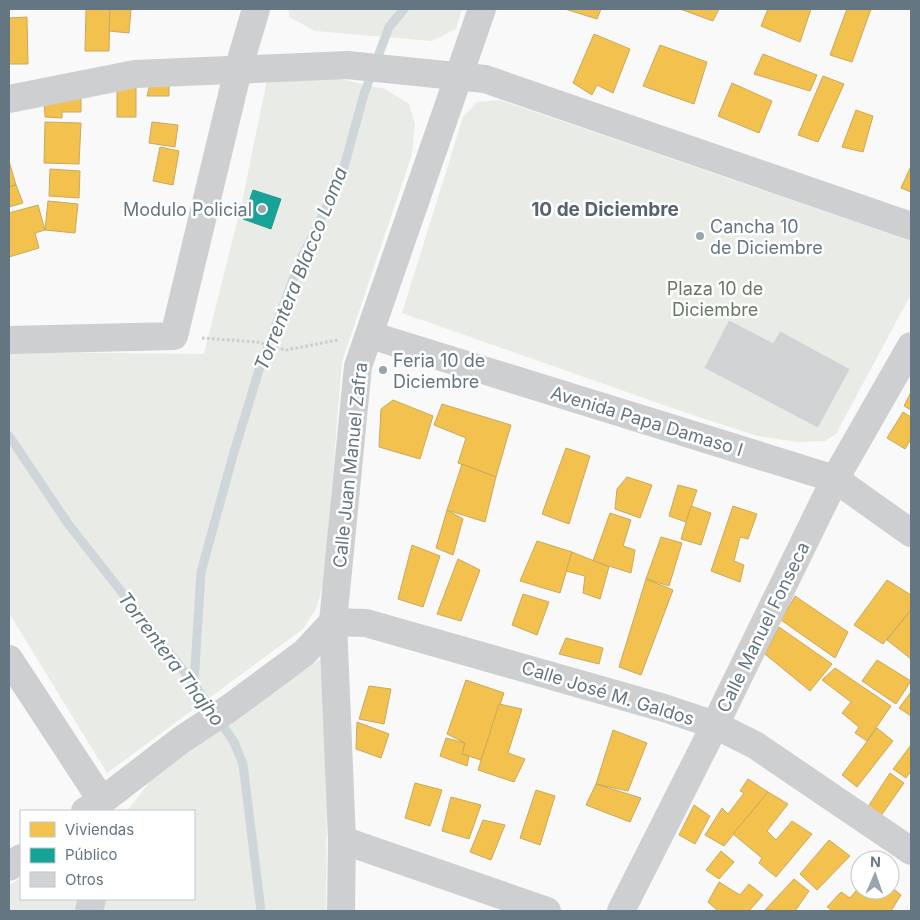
<svg xmlns="http://www.w3.org/2000/svg" width="920" height="920" viewBox="0 0 920 920" font-family="Inter,sans-serif">
<style>
.green{fill:#e8ebe6}
.homes{fill:#f2c14e;stroke:#c8aa5e}
.public{fill:#17a398;stroke:#2e9692}
.lines{fill:none;stroke-linecap:round;stroke-linejoin:round}
.stream{stroke:#ced6d9;stroke-width:9}
.building{fill:#d0d2d3;stroke:#e8e8e8}
.path{stroke:#cbcccd;stroke-width:3;stroke-dasharray:2.5 2.5;stroke-linecap:butt}
.minor{stroke:#cecfd0;stroke-width:28}
.poi-dot{fill:#99a4ac;stroke:#fff;stroke-width:2}
.labels{text-anchor:middle;dominant-baseline:central;stroke-width:5;stroke-linejoin:round;paint-order:stroke}
.poi-label{font-size:18px;fill:#657683;stroke:#fff;text-anchor:start}
.park-label{font-size:18px;fill:#687a64;stroke:#fff}
.street-label{font-size:18px;fill:#657683;stroke:#fff}
.neighbourhood-label{font-size:19px;font-weight:bold;fill:#57646e;stroke:#fff}
.water-label{font-size:19px;font-style:italic;fill:#60757c;stroke:#fff}
</style>
<rect width="100%" height="100%" fill="#f9f9f9"/>
<!-- green -->
<g class="green">
<polygon points="289,9 462,9 456,29 432,41 315,31 289,17"/>
<polygon points="268,75 326,76 385,89 409,104 415,124 412,154 342,362 324,582 316,609 303,629 107,773 9,613 9,352 204,354 242,202"/>
<polygon points="500,100 911,241 911,294 836,434 825,441 798,442 757,436 678,410 402,313 463,117 477,102"/>
<polygon points="328,654 326,911 103,911 105,899 194,899 194,811 127,811 158,771"/>
<polygon points="21,877 21,899 79,899 77,911 9,911 9,886"/>
</g>
<!-- homes -->
<g class="homes">
<polygon points="86,9 110,9 109,51 85,51"/>
<polygon points="110,9 131,9 129,33 109,31"/>
<polygon points="565,9 601,9 597,19"/>
<polygon points="680,9 719,9 713,21"/>
<polygon points="768,9 811,9 800,42 761,26"/>
<polygon points="847,9 871,9 852,62 830,55"/>
<polygon points="27,17 28,64 9,64 9,18"/>
<polygon points="594,34 630,49 613,93 597,85 592,95 573,83"/>
<polygon points="660,45 707,62 694,104 643,86"/>
<polygon points="763,54 817,75 810,91 754,74"/>
<polygon points="823,76 844,84 818,142 798,135"/>
<polygon points="732,83 772,101 759,133 718,116"/>
<polygon points="150,84 169,84 169,96 147,96"/>
<rect x="117" y="86" width="19" height="31"/>
<polygon points="44,96 81,97 81,112 62,112 62,118 45,117"/>
<polygon points="856,110 873,116 863,152 842,147"/>
<polygon points="45,122 81,123 79,164 44,163"/>
<polygon points="152,122 178,125 175,147 149,143"/>
<polygon points="160,147 179,151 173,185 153,181"/>
<polygon points="9,161 16,185 9,187"/>
<polygon points="911,166 911,192 901,188"/>
<polygon points="50,169 80,171 79,198 49,196"/>
<polygon points="16,185 23,203 9,207 9,187"/>
<polygon points="48,201 78,204 75,233 45,230"/>
<polygon points="38,205 45,230 35,233 39,248 9,257 9,213"/>
<polygon points="911,392 911,410 904,406"/>
<polygon points="393,400 433,416 420,459 379,447 381,409"/>
<polygon points="442,404 511,425 496,477 458,463 466,438 434,425"/>
<polygon points="903,412 911,417 911,439 905,449 887,438"/>
<polygon points="566,448 590,456 569,524 542,514"/>
<polygon points="462,464 496,477 485,522 447,510"/>
<polygon points="627,477 652,485 640,518 615,509 617,489"/>
<polygon points="678,485 697,490 686,522 669,516"/>
<polygon points="691,506 711,513 701,545 681,539"/>
<polygon points="733,506 757,514 748,539 740,537 734,561 744,565 740,582 711,571"/>
<polygon points="447,510 463,519 453,555 436,548"/>
<polygon points="610,513 631,520 623,546 635,550 631,573 593,561"/>
<polygon points="661,537 682,543 669,586 646,579"/>
<polygon points="537,541 572,552 560,593 520,581"/>
<polygon points="412,545 440,556 423,607 398,599"/>
<polygon points="572,552 609,567 600,599 583,593 585,576 566,571"/>
<polygon points="458,559 480,570 461,621 437,614"/>
<polygon points="646,579 673,590 641,675 619,667"/>
<polygon points="887,580 911,595 911,610 883,644 854,625"/>
<polygon points="523,594 549,602 537,635 512,625"/>
<polygon points="795,596 848,632 835,658 781,620"/>
<polygon points="911,610 911,659 887,640"/>
<polygon points="779,627 832,664 810,691 765,654"/>
<polygon points="566,638 603,648 599,664 559,654"/>
<polygon points="877,660 911,681 896,704 862,681"/>
<polygon points="835,668 891,706 867,741 855,733 859,727 842,713 851,702 822,680"/>
<polygon points="466,680 504,693 481,760 462,754 465,743 447,734"/>
<polygon points="369,686 391,689 384,724 359,719"/>
<polygon points="911,692 911,716 899,708"/>
<polygon points="499,704 522,709 508,753 525,759 514,782 478,770"/>
<polygon points="357,722 389,734 381,758 356,749"/>
<polygon points="877,728 893,741 857,787 842,775"/>
<polygon points="613,730 647,743 628,791 596,784"/>
<polygon points="446,738 465,743 462,754 469,756 467,766 440,756"/>
<polygon points="911,745 911,771 906,778 893,769"/>
<polygon points="890,773 904,783 878,820 866,810"/>
<polygon points="748,779 768,792 724,846 705,835 722,808 728,814 744,793 740,791"/>
<polygon points="415,783 442,790 430,826 405,818"/>
<polygon points="596,784 641,798 630,822 586,805"/>
<polygon points="536,790 555,796 540,845 520,838"/>
<polygon points="768,792 788,804 767,831 776,840 792,821 812,834 776,877 759,863 762,858 733,834"/>
<polygon points="451,797 481,805 469,839 442,831"/>
<polygon points="694,805 710,816 695,844 679,835"/>
<polygon points="483,820 505,825 491,860 470,852"/>
<polygon points="829,840 850,856 817,890 800,874"/>
<polygon points="721,851 734,862 719,879 706,870"/>
<polygon points="794,879 809,891 795,911 765,910"/>
<polygon points="719,882 740,895 749,884 763,895 749,911 718,911 708,902"/>
<polygon points="860,886 860,890 890,890 890,886 901,895 891,911 833,911 827,907 841,892 850,898"/>
</g>
<!-- public -->
<polygon class="public" points="253,190 281,199 271,229 243,219"/>
<g class="lines">
<!-- stream -->
<g class="stream">
<polyline points="9,436 69,525 194,684 234,742 243,764 261,911"/>
<polyline points="194,684 201,572 234,452 259,370 300,261 341,178 364,94 389,27 404,9"/>
</g>
</g>
<!-- building -->
<polygon class="building" points="729,320 773,343 780,331 850,369 818,428 704,368"/>
<g class="lines">
<!-- path -->
<polyline class="path" points="202,338 257,342 286,350 338,340"/>
<!-- minor -->
<g class="minor">
<polyline points="9,99 135,74 347,65 485,79 911,226"/>
<polyline points="370,335 835,479 911,533"/>
<polyline points="9,340 174,336 238,70 256,9"/>
<polyline points="333,622 366,623 664,708 715,725 755,745 911,851"/>
<polyline points="9,659 102,801"/>
<polyline points="85,811 102,801 181,740 231,707 304,653 333,622"/>
<polyline points="342,840 547,911"/>
<polyline points="9,867 21,858"/>
<polyline points="89,911 92,899"/>
<polyline points="341,911 342,840 333,622 358,366 482,9"/>
<polyline points="621,911 715,725 835,479 911,346"/>
</g>
</g>
<!-- markers -->
<g class="poi-dot">
<circle cx="262" cy="209" r="5"/>
<circle cx="700" cy="236" r="5"/>
<circle cx="383" cy="370" r="5"/>
</g>
<g class="labels">
<!-- poi labels -->
<g class="poi-label">
<text x="252" y="209" text-anchor="end">Modulo Policial</text>
<text x="710" y="226">Cancha 10<tspan x="710" dy="21">de Diciembre</tspan></text>
<text x="393" y="360">Feria 10 de<tspan x="393" dy="21">Diciembre</tspan></text>
</g>
<!-- park labels -->
<g class="park-label">
<text x="715" y="288">Plaza 10 de<tspan x="715" dy="21">Diciembre</tspan></text>
</g>
<!-- street labels -->
<g class="street-label">
<text transform="translate(647 421) rotate(17)">Avenida Papa Damaso I</text>
<text transform="translate(350 465) rotate(-84)">Calle Juan Manuel Zafra</text>
<text transform="translate(763 627) rotate(-64)">Calle Manuel Fonseca</text>
<text transform="translate(608 693) rotate(17)">Calle José M. Galdos</text>
</g>
<!-- neighbourhood labels -->
<g class="neighbourhood-label">
<text x="605" y="209">10 de Diciembre</text>
</g>
<!-- water labels -->
<g class="water-label">
<text transform="translate(301 269) rotate(-68)">Torrentera Blacco Loma</text>
<text transform="translate(171 659) rotate(53)">Torrentera Thajho</text>
</g>
</g>
<!-- border -->
<rect width="920" height="920" fill="none" stroke="#657683" stroke-width="20"/>
<!-- legend -->
<rect x="20" y="810" width="175" height="90" fill="#ffffff" stroke="#c1c8cd"/>
<rect x="30" y="822" width="25" height="15" fill="#f2c14e" stroke="#c1c8cd"/>
<text x="65" y="835" font-size="15" fill="#657683">Viviendas</text>
<rect x="30" y="848" width="25" height="15" fill="#17a398" stroke="#c1c8cd"/>
<text x="65" y="860" font-size="15" fill="#657683">Público</text>
<rect x="30" y="872" width="25" height="15" fill="#d0d2d3" stroke="#c1c8cd"/>
<text x="65" y="885" font-size="15" fill="#657683">Otros</text>
<!-- north arrow -->
<g transform="translate(875 875) rotate(2)"><circle r="24" fill="#ffffff" stroke="#c1c8cd"/>
<path d="M0-4L9 19L0 12L-9 19Z" fill="#99a4ac"/>
<text y="-8" font-size="14" font-weight="bold" text-anchor="middle" fill="#657683">N</text>
</g>
</svg>
